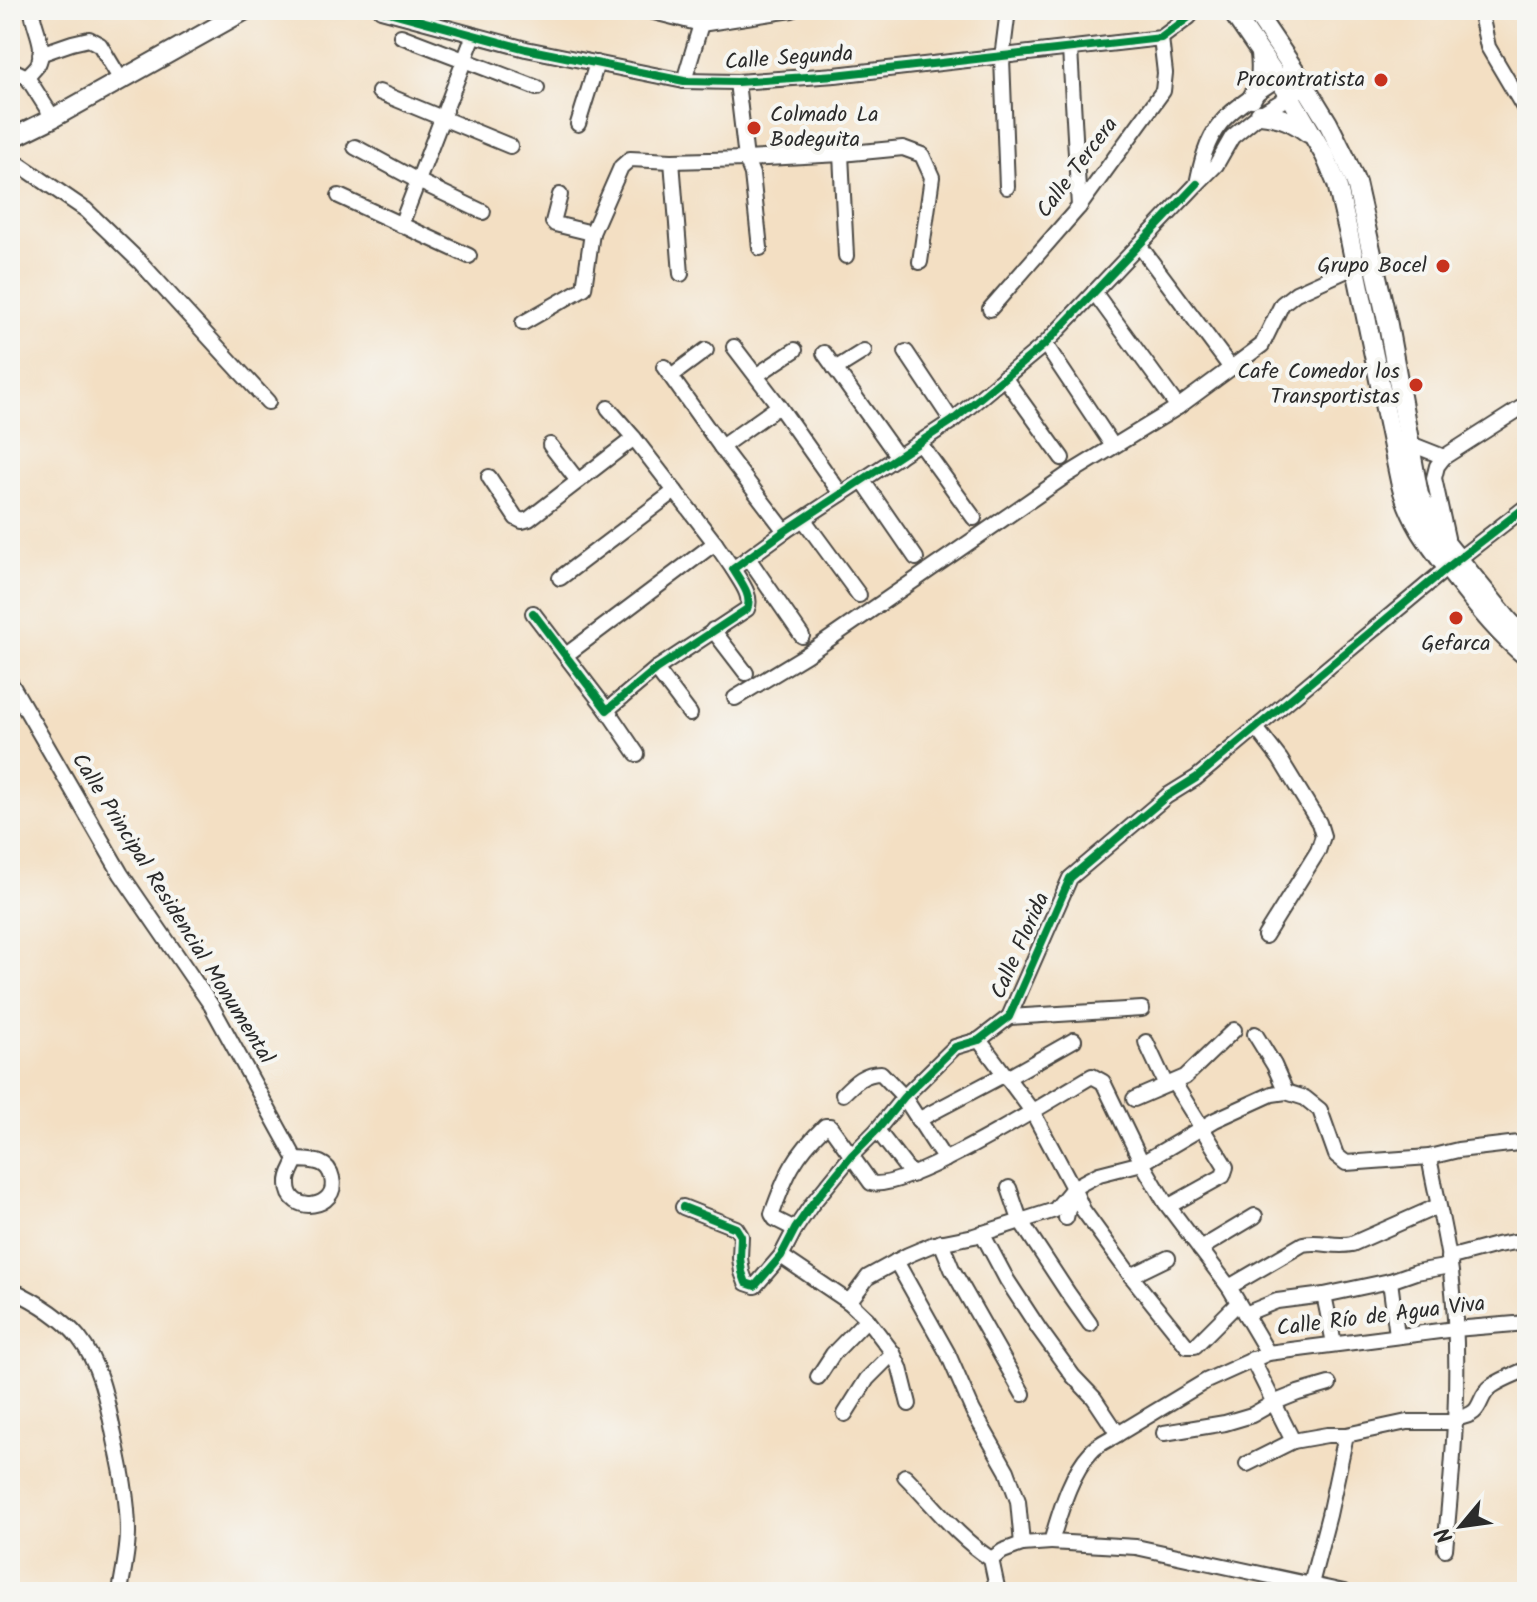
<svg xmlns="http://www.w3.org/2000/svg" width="1537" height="1602" viewBox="0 0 1537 1602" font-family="Kalam,sans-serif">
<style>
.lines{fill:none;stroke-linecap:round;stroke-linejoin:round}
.minor-casing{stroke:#494642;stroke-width:18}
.major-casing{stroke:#494642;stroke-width:22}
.minor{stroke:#fff;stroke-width:14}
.major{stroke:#fff;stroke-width:18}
.cycleway-casing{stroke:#f6f6f2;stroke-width:13}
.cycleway{stroke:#00873e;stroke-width:8}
.poi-dot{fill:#c8321e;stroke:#f6f6f2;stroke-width:3}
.labels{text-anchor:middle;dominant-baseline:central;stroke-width:8;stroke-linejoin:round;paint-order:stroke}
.street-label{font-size:22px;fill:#2b2b2b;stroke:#f6f6f2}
.poi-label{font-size:22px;fill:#2b2b2b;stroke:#f6f6f2;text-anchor:end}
</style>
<rect width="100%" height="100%" fill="#f6f6f2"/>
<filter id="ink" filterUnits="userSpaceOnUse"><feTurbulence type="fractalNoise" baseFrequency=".0125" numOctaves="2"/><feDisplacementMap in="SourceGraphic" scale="16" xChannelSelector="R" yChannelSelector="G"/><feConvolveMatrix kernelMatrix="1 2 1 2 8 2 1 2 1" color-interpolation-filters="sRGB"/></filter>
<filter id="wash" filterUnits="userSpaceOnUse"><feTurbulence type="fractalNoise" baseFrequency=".006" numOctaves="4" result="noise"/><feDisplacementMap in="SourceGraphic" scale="32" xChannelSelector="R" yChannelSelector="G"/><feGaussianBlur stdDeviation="1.8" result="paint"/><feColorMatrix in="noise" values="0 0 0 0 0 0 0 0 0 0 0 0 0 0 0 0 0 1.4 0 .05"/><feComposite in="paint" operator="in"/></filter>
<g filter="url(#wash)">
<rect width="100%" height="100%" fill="#f3dfc3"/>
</g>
<g filter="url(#ink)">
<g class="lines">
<defs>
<g id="minor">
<polyline points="381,10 526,49 684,81 737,82 835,75 1161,38 1189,17 1195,10"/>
<polyline points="646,10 701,24 792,10"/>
<polyline points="1480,10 1488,47 1527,113"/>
<polyline points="401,36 537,88"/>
<polyline points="1070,49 1079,207"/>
<polyline points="40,54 72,43 89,39 100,45 121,80"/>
<polyline points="10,69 27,77 53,118"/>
<path d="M 1286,73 C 1267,87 1234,106 1220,124 C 1206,141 1201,164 1197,184 L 1216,165 L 1232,137 L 1260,114 L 1297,92"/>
<path d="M 27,77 C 30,73 38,67 39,62 C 46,44 33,27 32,10"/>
<polyline points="684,81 701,24"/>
<polyline points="737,82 746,159 752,174 760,248"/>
<polyline points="379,92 510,146"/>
<polyline points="578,124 597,63"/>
<polyline points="355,147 418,181 483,212"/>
<polyline points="841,154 846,256"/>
<polyline points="10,158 86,210 140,262 268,402"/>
<polyline points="672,161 681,274"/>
<polyline points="1007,187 1002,58 1008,10"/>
<polyline points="560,195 553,222 555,224 592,233"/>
<polyline points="339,196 469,256"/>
<polyline points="401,225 474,35"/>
<polyline points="1094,292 1178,407"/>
<polyline points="990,309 1079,207 1163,91 1165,73 1161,38"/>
<polyline points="523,323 584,288 592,233 621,167 630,159 672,161 746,159 841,154 903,148 922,155 932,177 920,262"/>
<polyline points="1045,344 1113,446"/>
<polyline points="734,347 779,406 841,494"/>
<polyline points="906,352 952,421"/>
<polyline points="824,353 898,457"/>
<polyline points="664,367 721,447 785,531"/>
<polyline points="1231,368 1262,345 1282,304 1296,293 1356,266"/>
<polyline points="835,369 864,351"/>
<polyline points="757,375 795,350"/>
<polyline points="671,376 706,350"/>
<polyline points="1004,377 1062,458"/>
<polyline points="919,442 974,518"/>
<polyline points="1411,444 1444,457"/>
<polyline points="550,445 578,481"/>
<polyline points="721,447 779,406"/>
<polyline points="489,477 516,518 522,521 529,519 634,438"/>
<polyline points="863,481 916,558"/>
<polyline points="804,520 859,595"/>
<polyline points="1447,538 1434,478 1437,466 1444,457 1527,404"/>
<polyline points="715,543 733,569"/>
<polyline points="748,558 802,636"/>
<polyline points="560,578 675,491"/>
<path d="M 533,613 L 607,710 L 656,669 L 747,609 C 753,596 740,581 733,569 L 785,531 L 952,421 L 1045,344 L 1197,184"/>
<polyline points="713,630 746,673"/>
<polyline points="566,655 715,543 634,438 608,408"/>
<polyline points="656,669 690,714"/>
<polyline points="10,682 121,874 211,1005 296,1160"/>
<polyline points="735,698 806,655 1067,475 1178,407 1231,368 1139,245"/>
<polyline points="607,710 637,754"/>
<polyline points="1256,728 1280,759 1319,823 1323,836 1318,851 1265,936"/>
<polyline points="1009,1017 1142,1009"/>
<polyline points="1255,1034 1274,1065 1286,1092"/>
<polyline points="979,1040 1032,1111 1073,1188 1066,1218"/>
<polyline points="1146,1042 1166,1085"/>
<polyline points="1007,1078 1074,1040"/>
<path d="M 843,1094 C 855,1082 864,1073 881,1073 L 904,1097 L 945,1160"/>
<polyline points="1134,1099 1185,1077 1234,1030"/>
<polyline points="918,1120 1005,1074"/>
<polyline points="877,1130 912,1175"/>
<path d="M 1429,1157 C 1436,1195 1446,1234 1451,1272 C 1462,1364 1454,1457 1445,1549"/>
<path d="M 296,1160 C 311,1161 328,1159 332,1178 C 340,1209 288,1216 288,1184 C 287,1175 293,1168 296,1160 Z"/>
<polyline points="1009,1188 1020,1220 1068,1293 1090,1324"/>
<polyline points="1073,1188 1083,1210 1131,1276 1187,1346 1195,1346 1238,1303"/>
<polyline points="1169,1206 1223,1176 1226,1167 1174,1083"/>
<polyline points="683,1207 736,1228 741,1236 740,1258 742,1272 746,1283 755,1286 781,1256 795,1229 812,1204 852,1155 877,1130 904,1097 955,1047 979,1040 1009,1017 1070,878 1167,796 1196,778 1447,568 1527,506"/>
<path d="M 795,1229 L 775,1219 L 772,1214 C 786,1174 794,1156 825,1126 L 830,1126 L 871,1183 C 904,1193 1056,1097 1092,1076 L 1103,1082 L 1142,1163 L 1165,1202 L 1229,1287 L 1268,1353"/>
<polyline points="941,1242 952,1269 1023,1394"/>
<polyline points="1200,1249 1255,1216"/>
<polyline points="781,1256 849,1302 867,1319 833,1354 818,1377"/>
<polyline points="1448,1258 1497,1245 1527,1240"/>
<path d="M 896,1261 L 948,1354 L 973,1411 L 1007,1471 L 1018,1501 L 1022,1544 L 1051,1542 C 1060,1513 1070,1474 1091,1452 C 1097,1444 1110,1439 1118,1434 L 1094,1398 L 1073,1376 L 1039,1329 L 1007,1280 L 982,1233"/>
<polyline points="1131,1276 1168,1258"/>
<polyline points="1390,1281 1397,1335"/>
<path d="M 1229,1287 L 1303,1244 C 1322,1240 1333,1248 1352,1244 L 1438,1206"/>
<path d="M 10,1289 C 36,1301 61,1316 79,1338 C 101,1366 107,1402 114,1435 C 121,1467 128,1499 128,1532 C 128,1552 123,1572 120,1592"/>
<polyline points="1324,1295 1334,1343"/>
<polyline points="849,1302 868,1277 908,1255 934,1244 974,1236 1055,1210 1073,1188 1099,1174 1142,1163 1215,1120 1272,1094 1286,1092 1305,1098 1320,1110 1336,1155 1346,1163 1429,1157 1458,1150 1527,1142"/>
<polyline points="1245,1314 1277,1301 1324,1295 1390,1281 1416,1272 1450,1266"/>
<polyline points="893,1353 900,1368 909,1404"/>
<polyline points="1252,1359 1293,1441 1327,1435 1346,1435 1407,1422 1455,1422"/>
<polyline points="845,1414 867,1379 893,1353 867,1319"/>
<path d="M 1456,1418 C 1486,1415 1475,1398 1492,1386 C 1502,1379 1516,1374 1527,1369"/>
<polyline points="1164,1433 1225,1423 1252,1415 1273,1403 1298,1393 1329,1384"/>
<polyline points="1118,1434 1206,1381 1268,1353 1455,1329 1527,1323"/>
<polyline points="1247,1464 1293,1441"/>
<path d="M 905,1476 C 933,1504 957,1537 991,1559 L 1003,1551 L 1022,1544"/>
<polyline points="1051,1542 1136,1547 1344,1592"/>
<polyline points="991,1559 998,1592"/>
<polyline points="1311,1584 1329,1515 1346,1435"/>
</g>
<g id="major">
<path d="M 1231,10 L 1290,96 L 1325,156 L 1337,184 L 1349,235 L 1400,481 C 1411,525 1432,548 1459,583 C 1480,610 1501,636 1527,657"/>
<polyline points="1254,10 1306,87 1328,123 1345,157 1356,183 1388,325 1419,495 1443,540 1508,620 1527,640"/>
<path d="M 1252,98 C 1261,82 1262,72 1260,54"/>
<path d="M 1260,114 C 1280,116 1293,121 1308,133"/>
<polyline points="10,139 53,118 246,10"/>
</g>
</defs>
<!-- minor casing -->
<use href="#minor" class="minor-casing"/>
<!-- major casing -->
<use href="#major" class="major-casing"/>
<!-- minor -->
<use href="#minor" class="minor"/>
<!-- major -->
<use href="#major" class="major"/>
<defs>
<g id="cycleway">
<polyline points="381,10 526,49 684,81 737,82 835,75 1161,38 1189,17 1195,10"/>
<path d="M 533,613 L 607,710 L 656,669 L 747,609 C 753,596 740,581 733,569 L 785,531 L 952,421 L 1045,344 L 1197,184"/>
<polyline points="683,1207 736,1228 741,1236 740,1258 742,1272 746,1283 755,1286 781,1256 795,1229 812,1204 852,1155 877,1130 904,1097 955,1047 979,1040 1009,1017 1070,878 1167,796 1196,778 1447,568 1527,506"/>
</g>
</defs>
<!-- cycleway casing -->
<use href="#cycleway" class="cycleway-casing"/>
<!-- cycleway -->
<use href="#cycleway" class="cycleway"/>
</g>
</g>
<!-- markers -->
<g class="poi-dot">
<circle cx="1381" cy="80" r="8"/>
<circle cx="754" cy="128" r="8"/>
<circle cx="1443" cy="266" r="8"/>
<circle cx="1416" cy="385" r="8"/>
<circle cx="1456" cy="618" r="8"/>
</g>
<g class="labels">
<!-- street labels -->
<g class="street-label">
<text transform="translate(789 59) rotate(-4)">Calle Segunda</text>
<text transform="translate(1078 168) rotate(-53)">Calle Tercera</text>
<text transform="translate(172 909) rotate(58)">Calle Principal Residencial Monumental</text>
<text transform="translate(1021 946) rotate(-66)">Calle Florida</text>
<text transform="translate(1381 1317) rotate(-7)">Calle Río de Agua Viva</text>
</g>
<!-- poi labels -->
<g class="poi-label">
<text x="1365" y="80">Procontratista</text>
<text x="770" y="115" text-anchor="start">Colmado La<tspan x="770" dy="25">Bodeguita</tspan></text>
<text x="1427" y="266">Grupo Bocel</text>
<text x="1400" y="372">Cafe Comedor los<tspan x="1400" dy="25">Transportistas</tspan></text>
<text x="1456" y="644" text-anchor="middle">Gefarca</text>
</g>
</g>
<!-- margin -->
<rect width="1537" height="1602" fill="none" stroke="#f6f6f2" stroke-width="40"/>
<!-- north arrow -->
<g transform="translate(1461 1526) rotate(241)" stroke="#f6f6f2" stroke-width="6" paint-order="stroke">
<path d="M0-6L14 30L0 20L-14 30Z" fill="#2b2b2b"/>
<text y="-12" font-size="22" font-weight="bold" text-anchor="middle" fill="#2b2b2b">N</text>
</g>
</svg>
